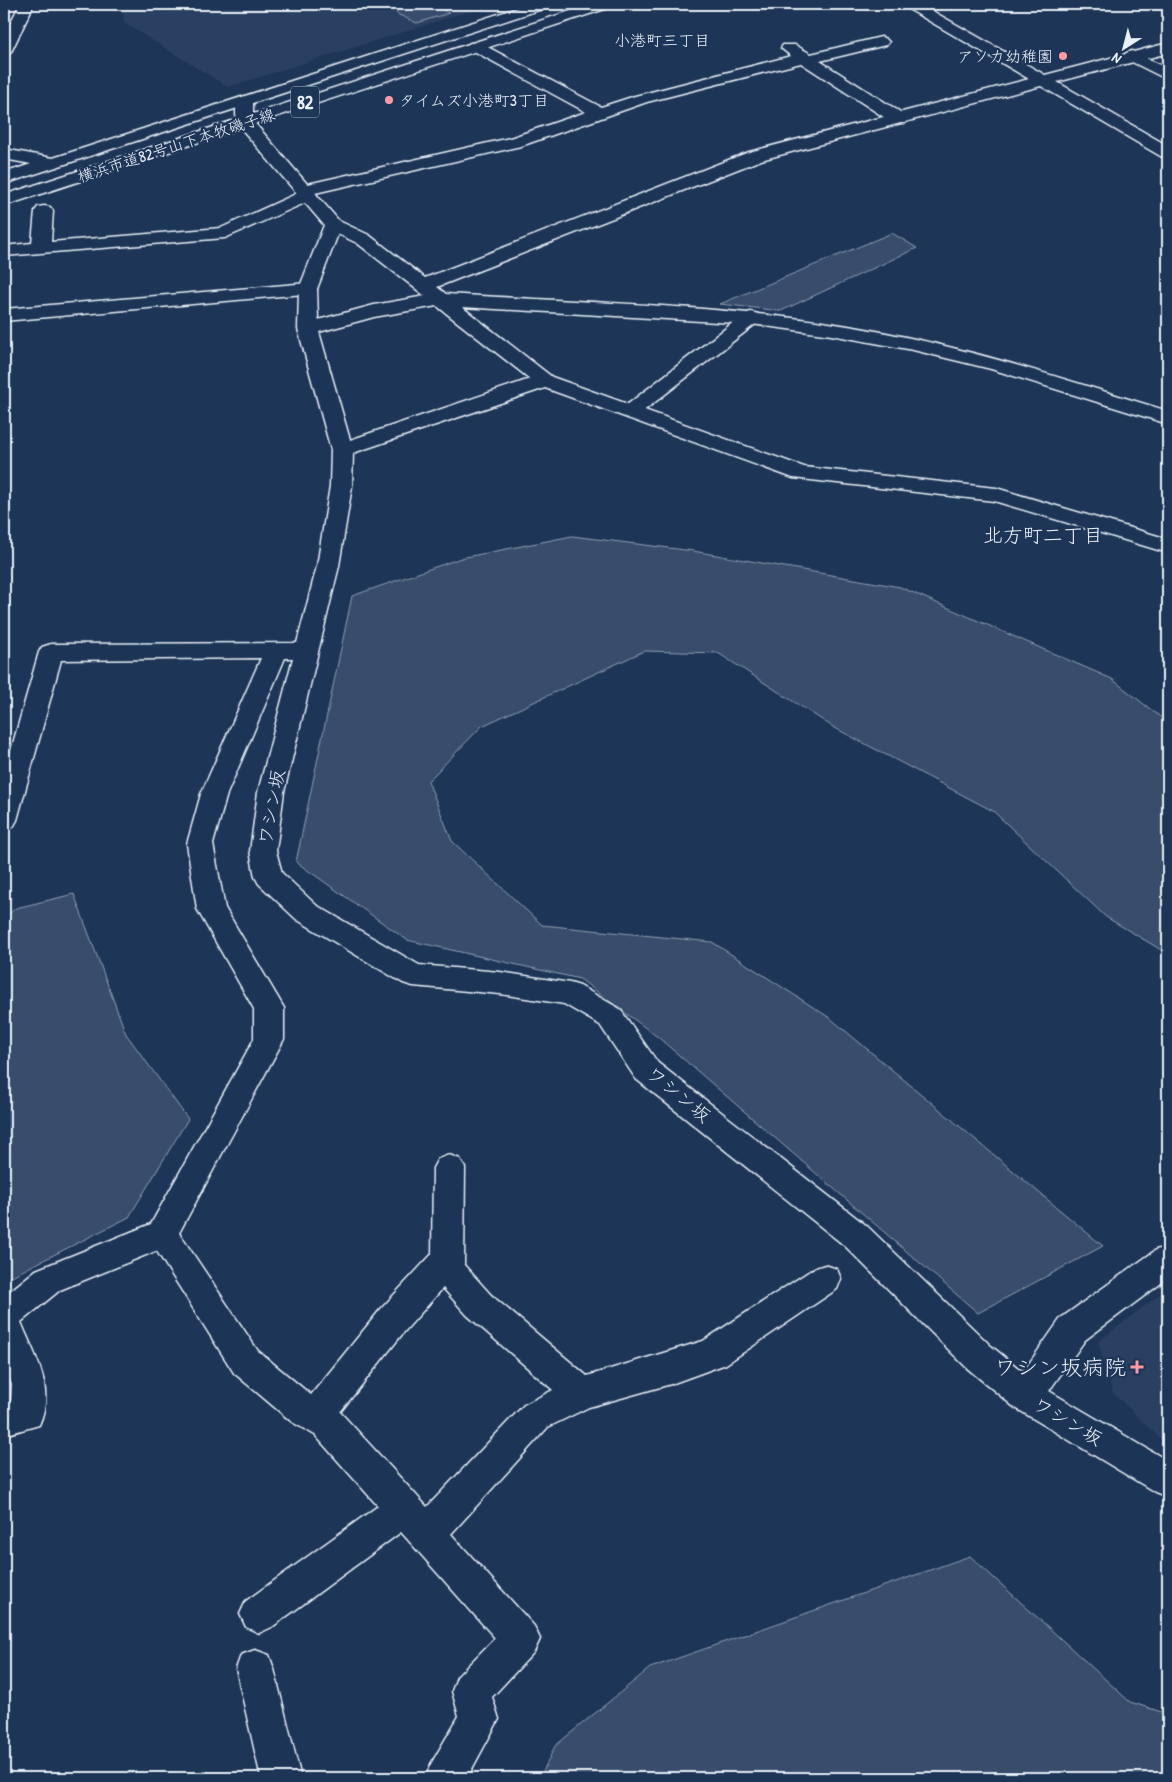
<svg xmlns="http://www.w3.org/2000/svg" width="1172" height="1782" viewBox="0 0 1172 1782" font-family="'Patrick Hand','Klee One',sans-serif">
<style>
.built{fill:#2a4162}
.green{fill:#374d6c;stroke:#909fb2}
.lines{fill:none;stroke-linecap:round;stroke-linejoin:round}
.service-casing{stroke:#e8f1f8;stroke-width:3}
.minor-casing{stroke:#e8f1f8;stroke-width:3}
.tertiary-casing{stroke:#e8f1f8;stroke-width:3}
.primary-casing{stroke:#e8f1f8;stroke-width:3}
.service{fill:#1d3557;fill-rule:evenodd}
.minor{fill:#1d3557;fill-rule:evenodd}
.tertiary{fill:#1d3557;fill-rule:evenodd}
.primary{fill:#1d3557;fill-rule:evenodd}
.poi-dot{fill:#ff9aa2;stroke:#1d3557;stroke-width:2}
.labels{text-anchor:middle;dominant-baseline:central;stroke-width:4.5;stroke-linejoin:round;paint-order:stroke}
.far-neighbourhood-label{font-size:16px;fill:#e8f1f8;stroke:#1d3557}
.far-poi-label{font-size:16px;fill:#e8f1f8;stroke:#1d3557;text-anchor:end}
.far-street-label{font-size:16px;fill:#e8f1f8;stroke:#1d3557}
.shield{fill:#1d3557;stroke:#abb9c8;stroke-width:1}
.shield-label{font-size:18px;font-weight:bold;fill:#e8f1f8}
.street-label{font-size:19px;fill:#e8f1f8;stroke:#1d3557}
.neighbourhood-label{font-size:20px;fill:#e8f1f8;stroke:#1d3557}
.near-poi-label{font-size:22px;fill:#e8f1f8;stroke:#1d3557;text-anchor:end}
</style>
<rect width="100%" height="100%" fill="#1d3557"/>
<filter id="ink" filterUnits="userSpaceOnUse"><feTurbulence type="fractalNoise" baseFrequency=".02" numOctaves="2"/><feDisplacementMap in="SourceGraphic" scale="10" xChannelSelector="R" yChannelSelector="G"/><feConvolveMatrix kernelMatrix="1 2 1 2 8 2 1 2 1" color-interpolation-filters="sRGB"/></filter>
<g filter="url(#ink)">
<!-- built -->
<g class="built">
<polygon points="126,4 492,4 228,87 124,23 123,11"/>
<polygon points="1168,1288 1168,1446 1113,1393 1098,1342"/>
</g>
<!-- green -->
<g class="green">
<polygon points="403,4 430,4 449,13 417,23 397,14 396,7"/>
<polygon points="892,233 917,248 781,311 720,304"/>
<polygon points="572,536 693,551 900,587 1112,679 1168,723 1168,954 1106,917 993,811 833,727 718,653 644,651 482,726 428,781 452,841 542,925 712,942 830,1018 1103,1246 978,1313 659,1038 580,979 407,940 296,862 352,596 461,558"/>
<polygon points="74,894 126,1034 188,1119 129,1217 4,1280 4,918 16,908"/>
<polygon points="970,1556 1130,1702 1168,1714 1168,1778 540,1778 555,1746 650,1668"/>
</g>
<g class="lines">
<defs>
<g id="service">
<polygon points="881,37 886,39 889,42 886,45 820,61 905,115 907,119 905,123 893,123 801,63 647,102 521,146 315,193 317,195 314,199 225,238 4,256 4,246 32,243 35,211 38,207 44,206 50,207 53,211 51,242 221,228 298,193 296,190 299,186 510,138 586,112 470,49 467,46 470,43 480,43 601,107 635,96 791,56 781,48 783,45 795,45 811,54"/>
<polygon points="1132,51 1168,69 1168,80 1126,59 1124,56 1126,53"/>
<polygon points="308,283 315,285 317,289 315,293 4,321 4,309"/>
<polygon points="751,312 758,314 761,318 758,322 637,416 630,418 623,416 620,412 623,408 744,314"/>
<path d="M 449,1155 L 460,1159 L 465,1168 L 464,1265 L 491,1295 L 587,1376 L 703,1341 L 813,1269 L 825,1265 L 837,1269 L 841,1279 L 837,1289 L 726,1364 L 671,1384 L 589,1407 L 548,1427 L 451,1534 L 534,1626 L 540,1639 L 534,1652 L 492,1697 L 499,1719 L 467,1778 L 425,1778 L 431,1764 L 459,1716 L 452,1691 L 457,1677 L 495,1638 L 401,1532 L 272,1627 L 259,1633 L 246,1627 L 240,1614 L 246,1601 L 378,1506 L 315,1435 L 292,1422 L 234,1373 L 146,1234 L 151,1224 L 162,1220 L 173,1224 L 258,1351 L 311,1395 L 380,1310 L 432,1254 L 433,1168 L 438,1159 ZM 443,1288 L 467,1315 L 553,1390 L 524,1405 L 427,1507 L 340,1412 L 404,1332 Z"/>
<polygon points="255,1650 269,1655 274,1669 301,1778 261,1778 236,1669 241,1655"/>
</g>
<path id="minor" d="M 903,4 L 920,4 L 1045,75 L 1168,43 L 1168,53 L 1057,82 L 1168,146 L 1168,158 L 1162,157 L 1041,86 L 761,160 L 437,287 L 446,294 C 574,302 703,304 829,323 C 946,340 1057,377 1168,411 L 1168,424 L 991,369 L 913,350 L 831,335 L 751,324 L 462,307 L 552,377 L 804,467 L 996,488 L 1168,539 L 1168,553 L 994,501 L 793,478 L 545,388 L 353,453 L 352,486 L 339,566 L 284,792 L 276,851 L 282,873 L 316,905 L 419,965 L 500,972 L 570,983 L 580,986 L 620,1009 L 658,1063 L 867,1226 L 991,1346 L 1023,1372 L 1061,1318 L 1156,1250 L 1168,1246 L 1168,1278 L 1085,1340 L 1049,1391 L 1168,1461 L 1168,1497 L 1155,1492 L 1014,1407 L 967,1368 L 845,1246 L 636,1079 L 600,1025 L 564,1004 L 500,994 L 413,986 L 403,983 L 296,919 L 259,884 L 255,877 L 250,851 L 258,792 L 293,658 L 285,658 L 227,794 L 213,844 L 225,908 L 284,1008 L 284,1039 L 173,1244 L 60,1290 L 21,1322 C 35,1357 56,1388 39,1425 L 4,1435 L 4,1403 L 11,1401 L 12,1385 L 4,1364 L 4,1296 L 36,1270 L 151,1224 L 254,1039 L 254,1009 L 197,909 L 187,844 L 201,794 L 261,658 L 61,660 L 17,820 L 13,827 L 4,829 L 4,775 L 39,652 L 42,647 L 51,644 L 297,643 L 317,566 L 330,486 L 331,450 L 298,329 L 299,289 L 324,225 L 239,126 C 235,119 235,104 239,98 L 251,98 L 253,101 L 253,121 L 339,221 L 369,235 L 425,278 L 749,152 L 1029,79 L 905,7 ZM 338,234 L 357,243 L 425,296 L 374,305 L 318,320 L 317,289 ZM 437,306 L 530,379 L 350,440 L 319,332 L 374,317 Z"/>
<polygon id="tertiary" points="20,4 34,4 12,50 10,53 4,55 4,35"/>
<g id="primary">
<polygon points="529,4 550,4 548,7 4,184 4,173 31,164 4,159 4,149 53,158"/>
<polygon points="592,4 613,4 611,7 4,206 4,195"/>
</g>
</defs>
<!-- service casing -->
<use href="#service" class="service-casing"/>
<!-- minor casing -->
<use href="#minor" class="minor-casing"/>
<!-- tertiary casing -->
<use href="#tertiary" class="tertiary-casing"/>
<!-- primary casing -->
<use href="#primary" class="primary-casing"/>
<!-- service -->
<use href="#service" class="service"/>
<!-- minor -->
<use href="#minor" class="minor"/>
<!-- tertiary -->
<use href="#tertiary" class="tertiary"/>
<!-- primary -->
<use href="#primary" class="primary"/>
</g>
</g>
<!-- markers -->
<g class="poi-dot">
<circle cx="1063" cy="56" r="5"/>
<circle cx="389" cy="100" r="5"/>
<path d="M1134.5 1359.5h5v5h5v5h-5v5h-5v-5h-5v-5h5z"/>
</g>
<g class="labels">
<!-- far-neighbourhood labels -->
<g class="far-neighbourhood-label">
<text x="662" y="40">小港町三丁目</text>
</g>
<!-- far-poi labels -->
<g class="far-poi-label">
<text x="1053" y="56">アソカ幼稚園</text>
<text x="399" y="100" text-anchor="start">タイムズ小港町3丁目</text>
</g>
<!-- far-street labels -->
<g class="far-street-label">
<text transform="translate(176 145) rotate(-18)">横浜市道82号山下本牧磯子線</text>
</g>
<!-- shield labels -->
<rect class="shield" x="291" y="86.5" width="28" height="31" rx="4"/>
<g class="shield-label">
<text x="305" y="102">82</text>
</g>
<!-- street labels -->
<g class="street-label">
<text transform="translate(271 807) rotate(-80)">ワシン坂</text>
<text transform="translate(679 1094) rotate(39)">ワシン坂</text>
<text transform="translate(1068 1421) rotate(30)">ワシン坂</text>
</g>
<!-- neighbourhood labels -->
<g class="neighbourhood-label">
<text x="1043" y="534">北方町二丁目</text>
</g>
<!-- near-poi labels -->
<g class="near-poi-label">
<text x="1126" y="1367">ワシン坂病院</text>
</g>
</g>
<!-- margin -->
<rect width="1172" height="1782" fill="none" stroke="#1d3557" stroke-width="20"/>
<rect x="10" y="10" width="1152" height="1762" fill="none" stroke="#e8f1f8" stroke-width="2" filter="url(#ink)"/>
<!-- north arrow -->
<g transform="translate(1124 48) rotate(216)" stroke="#1d3557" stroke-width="4" paint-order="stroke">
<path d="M0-4L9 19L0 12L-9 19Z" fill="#e8f1f8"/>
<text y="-8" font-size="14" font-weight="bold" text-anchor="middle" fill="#e8f1f8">N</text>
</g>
</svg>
